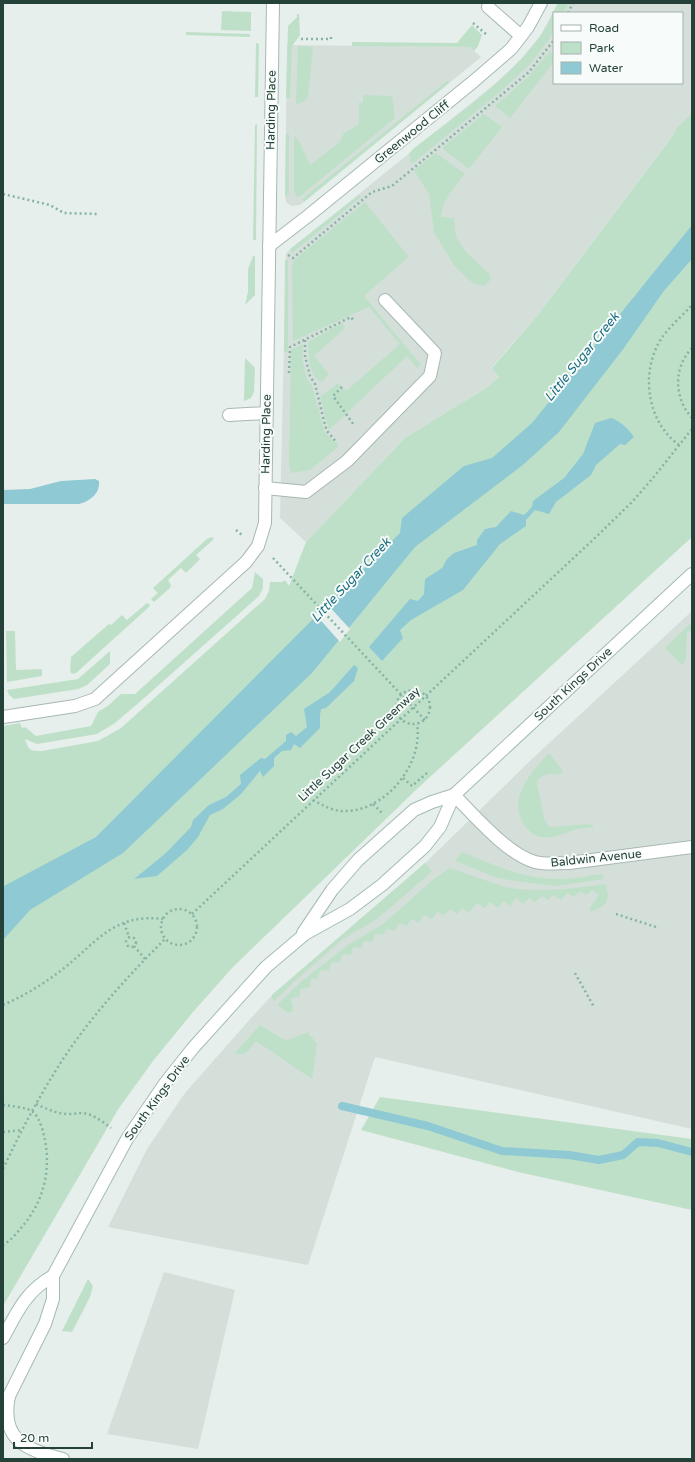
<svg xmlns="http://www.w3.org/2000/svg" width="695" height="1462" viewBox="0 0 695 1462" font-family="'Varela Round',sans-serif">
<style>
.built{fill:#d4dfda;fill-rule:evenodd}
.green{fill:#bfe0c8}
.water{fill:#8ec9d4}
.pier{fill:#e6efeb}
.lines{fill:none;stroke-linecap:round;stroke-linejoin:round}
.stream{stroke:#8ec9d4;stroke-width:8}
.service-casing{stroke:#a8b8b2;stroke-width:14}
.minor-casing{stroke:#a8b8b2;stroke-width:14}
.secondary-casing{stroke:#a4bbb3;stroke-width:14}
.path{stroke:#86b3a5;stroke-width:2.5;stroke-dasharray:2 3;stroke-linecap:butt}
.service{stroke:#fff;stroke-width:12}
.minor{stroke:#fff;stroke-width:12}
.secondary{stroke:#fff;stroke-width:12}
.labels{text-anchor:middle;dominant-baseline:central;stroke-width:4;stroke-linejoin:round;paint-order:stroke}
.street-label{font-size:12px;fill:#24423a;stroke:#f7fbf9}
.water-label{font-size:13px;font-style:italic;fill:#1c6f80;stroke:#f7fbf9}
</style>
<rect width="100%" height="100%" fill="#e6efeb"/>
<!-- built -->
<g class="built">
<path d="M 558,3 L 692,3 L 692,113 L 676,131 L 537,316 L 492,367 L 499,377 L 486,388 L 405,438 L 306,542 L 280,518 L 286,253 L 496,83 L 522,58 L 540,36 ZM 554,13 L 682,13 L 682,83 L 554,83 Z"/>
<polygon points="287,45 470,47 481,57 300,205 291,206 286,202 285,196"/>
<polygon points="692,611 692,1129 375,1057 308,1265 108,1227 147,1149 185,1093 251,1018 272,995 419,869 533,758"/>
<polygon points="164,1272 235,1290 198,1449 107,1434"/>
</g>
<!-- green -->
<g class="green">
<path d="M 558,3 L 569,3 L 563,13 L 554,13 L 554,30 L 548,41 L 529,65 L 501,91 L 412,164 L 411,163 L 409,154 L 413,149 C 456,115 505,83 539,38 C 547,28 552,14 558,3 Z"/>
<polygon points="222,11 251,12 251,31 221,30"/>
<polygon points="297,14 299,14 300,35 292,46 290,98 286,98 288,26 297,17"/>
<polygon points="472,25 482,35 478,46 474,51 470,47 352,46 352,42 457,43"/>
<polygon points="186,32 250,34 250,37 186,35"/>
<polygon points="256,43 259,44 258,97 255,97"/>
<polygon points="300,46 313,47 308,97 303,102 296,104 298,47"/>
<polygon points="550,51 554,55 554,62 510,118 495,106 529,76"/>
<polygon points="447,81 450,82 304,202 302,199"/>
<polygon points="363,95 392,96 395,118 303,194 299,197 296,196 294,191 294,136 299,141 310,165 339,143 344,133 359,124 359,102 363,103"/>
<path d="M 692,113 L 692,537 L 418,788 L 233,967 L 193,1012 L 153,1061 L 119,1108 L 3,1306 L 3,726 L 20,723 L 22,728 L 25,727 L 36,736 L 91,726 L 98,712 L 109,705 L 121,694 L 135,694 L 252,588 L 255,572 L 263,579 L 263,588 L 259,596 L 142,700 L 115,723 L 97,734 L 37,744 L 25,739 C 29,751 30,751 42,751 L 98,741 L 121,728 L 265,599 L 269,591 L 270,582 L 282,582 L 285,580 L 289,586 L 306,542 L 405,438 L 486,388 L 499,377 L 492,368 L 537,316 L 662,150 L 676,131 L 675,130 Z"/>
<polygon points="484,114 502,127 469,169 444,150 443,147"/>
<polygon points="257,124 256,240 253,240 255,125"/>
<polygon points="286,134 289,134 289,194 287,196 285,196"/>
<path d="M 436,153 L 465,174 C 455,187 442,200 441,217 L 454,218 L 456,237 L 466,252 L 489,274 L 491,279 L 484,286 L 476,284 L 469,280 L 454,265 L 434,232 L 429,194 L 414,170 Z"/>
<polygon points="359,195 361,197 292,253 290,249"/>
<polygon points="365,202 409,257 364,296 421,365 417,368 407,356 329,430 320,397 338,383 346,391 400,344 369,307 293,341 292,265 294,260"/>
<polygon points="253,256 255,256 255,295 245,305 248,292 248,269"/>
<polygon points="285,259 288,260 288,351 284,352"/>
<path d="M 342,323 L 345,328 L 314,356 L 329,374 L 322,382 C 308,377 309,354 308,342 Z"/>
<polygon points="303,344 302,357 305,370 307,379 312,386 325,433 339,446 310,470 291,473 289,465 291,350"/>
<polygon points="245,358 255,368 254,392 251,398 244,401"/>
<polygon points="212,537 214,539 196,555 200,559 186,573 181,568 168,580 171,585 170,588 154,602 151,599 158,593 153,588 207,539"/>
<polygon points="147,603 150,605 149,607 76,673 72,674 70,671 71,657 109,624 111,625 122,615 127,620"/>
<polygon points="692,622 692,631 687,632 686,659 682,665 665,648"/>
<polygon points="6,631 15,631 16,670 42,669 42,676 7,682"/>
<polygon points="110,651 110,664 87,685 78,689 14,699 9,695 7,690 78,679"/>
<path d="M 549,753 L 563,771 L 562,773 L 560,774 C 551,774 542,773 537,782 L 544,819 L 549,827 L 590,824 L 595,827 C 588,828 580,828 574,830 C 562,834 554,839 541,837 C 535,837 528,830 524,825 C 507,798 531,772 549,753 Z"/>
<path d="M 462,852 C 494,865 521,878 556,879 C 571,880 587,876 602,874 L 604,879 L 556,886 L 529,883 L 497,878 L 458,862 L 455,860 Z"/>
<polygon points="425,863 432,871 426,877 377,919 343,939 298,978 274,1001 272,998 272,995"/>
<path d="M 450,868 L 505,887 C 539,893 571,889 605,884 C 612,901 606,906 591,912 L 589,909 L 599,895 L 592,890 L 587,895 L 580,891 L 574,897 L 567,893 L 561,900 L 553,895 L 548,900 L 542,896 L 535,902 L 529,898 L 523,904 L 516,898 L 510,906 L 503,901 L 498,908 L 490,902 L 484,908 L 477,903 L 469,913 L 462,908 L 457,914 L 450,909 L 444,915 L 437,912 L 432,919 L 424,915 L 419,923 L 411,919 L 407,926 L 399,923 L 395,931 L 386,929 L 384,934 L 375,934 L 372,942 L 364,941 L 361,948 L 353,947 L 351,955 L 343,954 L 340,962 L 331,963 L 329,971 L 320,970 L 318,979 L 311,978 L 310,987 L 300,989 L 300,996 L 291,999 L 293,1011 L 288,1013 L 277,1005 L 302,981 L 348,945 L 383,924 L 435,878 Z"/>
<path d="M 260,1025 L 283,1039 L 288,1040 L 308,1032 L 317,1044 L 312,1079 L 256,1041 C 250,1048 246,1058 235,1053 Z"/>
<polygon points="380,1097 692,1139 692,1210 518,1172 361,1130"/>
<polygon points="88,1279 93,1286 90,1297 72,1332 62,1331"/>
</g>
<!-- water -->
<g class="water">
<polygon points="692,225 692,259 663,292 624,348 559,432 524,464 415,547 312,673 123,853 30,910 3,940 3,888 4,886 96,837 331,601 400,533 402,518 464,466 492,458 532,423"/>
<path d="M 611,418 C 622,422 627,428 634,437 L 625,445 L 620,444 L 596,465 L 591,475 L 556,502 L 549,514 L 535,510 L 526,520 L 526,526 L 500,544 L 463,590 L 411,620 L 400,630 L 403,638 L 382,661 L 369,647 L 410,599 L 418,601 L 424,594 L 425,579 L 442,568 L 447,559 L 454,553 L 477,545 L 477,540 L 485,529 L 496,527 L 511,511 L 524,515 L 532,507 L 533,501 L 564,478 L 583,454 L 595,423 Z"/>
<path d="M 95,479 L 99,481 C 100,494 90,501 79,504 L 3,504 L 3,490 L 30,489 L 61,481 Z"/>
<polygon points="354,665 358,668 354,681 326,708 321,709 320,715 320,728 300,748 294,744 291,750 282,751 274,758 274,766 263,777 260,771 241,794 223,809 210,815 198,837 187,850 157,876 134,879 166,853 191,827 193,820 209,805 226,797 241,784 240,775 261,758 265,759 286,741 286,735 291,732 296,736 307,727 304,709 330,692"/>
</g>
<!-- pier -->
<polygon class="pier" points="326,603 350,629 340,642 315,614"/>
<g class="lines">
<!-- stream -->
<polyline class="stream" points="342,1106 428,1126 502,1151 569,1155 599,1160 623,1155 638,1142 658,1143 692,1152"/>
<defs>
<g id="service">
<polyline points="488,7 521,36"/>
<polyline points="229,415 266,413"/>
<polyline points="265,488 306,492 347,461 430,376 435,353 385,300"/>
</g>
<g id="minor">
<polyline points="269,246 308,216 474,81 511,49 528,27 541,3"/>
<polyline points="3,717 75,706 95,699 246,562 258,546 265,523 273,3"/>
<path d="M 454,795 C 475,816 507,854 535,862 C 546,865 557,863 569,863 L 692,847"/>
<path d="M 9,1396 C 0,1440 26,1450 63,1459"/>
</g>
<g id="secondary">
<polyline points="303,933 332,890 358,860 414,810 432,802 454,795"/>
<path d="M 3,1338 C 17,1312 26,1291 53,1276"/>
<polyline points="3,1408 45,1324 53,1299 53,1276 127,1139 166,1082 193,1048 266,967 305,934 350,909 382,885 425,846 440,827 454,795 692,574"/>
</g>
</defs>
<!-- service casing -->
<use href="#service" class="service-casing"/>
<!-- minor casing -->
<use href="#minor" class="minor-casing"/>
<!-- secondary casing -->
<use href="#secondary" class="secondary-casing"/>
<!-- path -->
<g class="path">
<polyline points="568,13 573,3"/>
<polyline points="473,23 487,35"/>
<polyline points="301,39 331,39 331,35"/>
<polyline points="3,194 50,205 64,213 97,214"/>
<polyline points="288,255 293,258 372,192 392,186 529,72 554,40"/>
<polyline points="305,340 305,356 310,376 315,384 325,425 327,431 337,443"/>
<path d="M 692,348 C 673,368 674,398 692,418"/>
<polyline points="289,373 290,347 351,317 354,321"/>
<polyline points="342,387 333,396 354,425"/>
<path d="M 679,445 C 674,441 668,436 664,430 C 645,404 644,366 661,339 C 669,327 682,316 692,305"/>
<polyline points="236,530 242,535"/>
<polyline points="273,558 425,720"/>
<circle cx="413" cy="707" r="17"/>
<polyline points="403,778 412,786 427,773"/>
<path d="M 313,800 C 322,805 331,810 341,811 C 384,814 424,764 417,724"/>
<polyline points="373,804 382,813"/>
<circle cx="179" cy="927" r="18"/>
<polyline points="192,914 596,537 632,502 653,478 692,429"/>
<polyline points="616,914 659,928"/>
<polyline points="124,923 129,937"/>
<circle cx="131" cy="942" r="5"/>
<polyline points="134,946 145,959"/>
<polyline points="575,973 594,1007"/>
<path d="M 3,1005 C 24,996 45,983 63,969 C 97,942 114,913 163,919"/>
<path d="M 36,1104 C 47,1109 57,1114 69,1114 C 75,1114 81,1112 87,1114 C 96,1116 104,1123 111,1128"/>
<path d="M 3,1105 C 10,1106 27,1107 33,1112 C 40,1118 43,1131 45,1140 C 51,1172 43,1203 21,1228 C 16,1234 10,1241 3,1245"/>
<polyline points="3,1132 22,1130"/>
<path d="M 3,1169 C 18,1137 34,1106 53,1075 C 83,1025 124,980 165,939"/>
</g>
<!-- service -->
<use href="#service" class="service"/>
<!-- minor -->
<use href="#minor" class="minor"/>
<!-- secondary -->
<use href="#secondary" class="secondary"/>
</g>
<g class="labels">
<!-- street labels -->
<g class="street-label">
<text transform="translate(271 110) rotate(-89)">Harding Place</text>
<text transform="translate(412 132) rotate(-39)">Greenwood Cliff</text>
<text transform="translate(266 434) rotate(-89)">Harding Place</text>
<text transform="translate(573 684) rotate(-43)">South Kings Drive</text>
<text transform="translate(359 744) rotate(-43)">Little Sugar Creek Greenway</text>
<text transform="translate(596 858) rotate(-6)">Baldwin Avenue</text>
<text transform="translate(157 1098) rotate(-54)">South Kings Drive</text>
</g>
<!-- water labels -->
<g class="water-label">
<text transform="translate(582 357) rotate(-51)">Little Sugar Creek</text>
<text transform="translate(351 580) rotate(-47)">Little Sugar Creek</text>
</g>
</g>
<!-- border -->
<rect width="695" height="1462" fill="none" stroke="#24423a" stroke-width="8"/>
<!-- legend -->
<rect x="553" y="12" width="130" height="72" fill="#f7fbf9" stroke="#a3b1ad"/>
<rect x="561" y="25" width="20" height="6" fill="#ffffff" stroke="#a3b1ad"/>
<text x="589" y="32" font-size="12" fill="#24423a">Road</text>
<rect x="561" y="42" width="20" height="12" fill="#bfe0c8" stroke="#a3b1ad"/>
<text x="589" y="52" font-size="12" fill="#24423a">Park</text>
<rect x="561" y="62" width="20" height="12" fill="#8ec9d4" stroke="#a3b1ad"/>
<text x="589" y="72" font-size="12" fill="#24423a">Water</text>
<!-- scale -->
<path d="M14 1442v6h78v-6" fill="none" stroke="#24423a" stroke-width="2"/>
<text x="20" y="1442" font-size="12" fill="#24423a" stroke="#f7fbf9" stroke-width="3" paint-order="stroke">20 m</text>
</svg>
